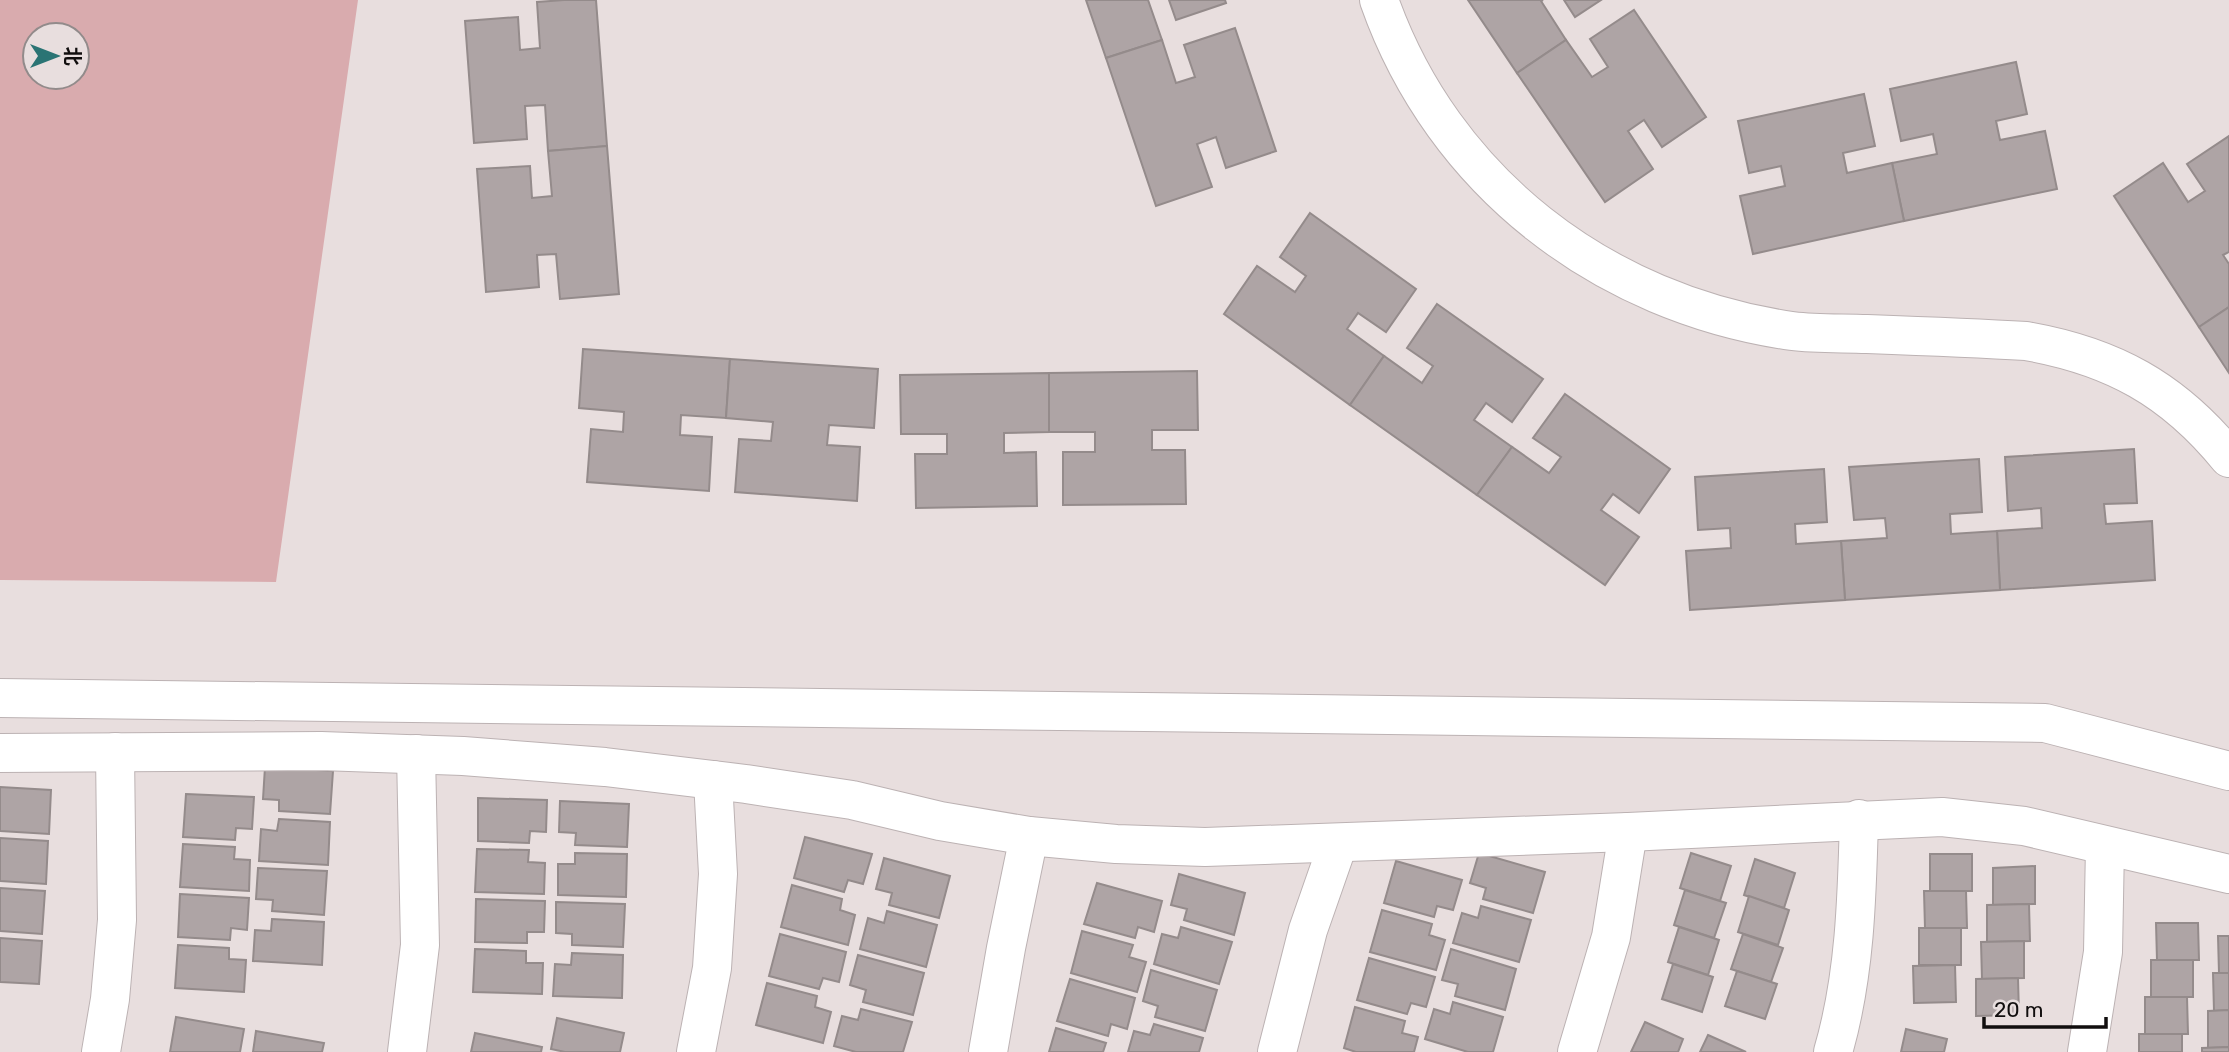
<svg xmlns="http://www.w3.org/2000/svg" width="2229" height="1052" viewBox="0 0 2229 1052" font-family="Rubik,'Noto Sans SC',sans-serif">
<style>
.green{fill:#d9abae;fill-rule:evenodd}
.building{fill:#aea4a5;stroke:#948b8b;stroke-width:2}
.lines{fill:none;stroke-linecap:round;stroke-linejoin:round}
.minor-casing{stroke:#bcb2b3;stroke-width:40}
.minor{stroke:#fff;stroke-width:38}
</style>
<rect width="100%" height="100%" fill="#e8dede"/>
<!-- green -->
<path class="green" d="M 0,0 L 358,0 L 276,582 L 0,580 ZM 35,35 L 77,35 L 77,77 L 35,77 Z"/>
<!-- building -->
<g class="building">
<polygon points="564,0 596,0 607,146 548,151 545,105 525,106 527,139 474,143 465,21 518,17 520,50 540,48 537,2"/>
<polygon points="1086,0 1148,0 1162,40 1106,58"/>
<polygon points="1169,0 1225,0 1226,3 1176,20"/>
<polygon points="1468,0 1543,0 1541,1 1566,40 1517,73"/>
<polygon points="1564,0 1601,0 1575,17"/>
<polygon points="1634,10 1706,117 1662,147 1644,120 1628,131 1653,169 1605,202 1517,73 1566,40 1592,77 1608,67 1590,39"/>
<polygon points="1235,28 1276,151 1226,168 1216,137 1197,144 1212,187 1156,206 1106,58 1162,40 1176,83 1195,77 1184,45"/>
<polygon points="2016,62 2027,114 1996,121 2000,140 2045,131 2057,189 1904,221 1892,163 1937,154 1933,134 1901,141 1890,89"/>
<polygon points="1864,94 1875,146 1843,153 1847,173 1892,163 1904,221 1753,254 1740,196 1785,186 1781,166 1749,173 1738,121"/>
<polygon points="2229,136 2229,252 2223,255 2229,264 2229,307 2199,327 2114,196 2163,163 2188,202 2205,191 2187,164"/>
<polygon points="607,146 619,294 560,299 556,254 537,255 539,287 486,292 477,169 530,166 532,198 552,196 548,151"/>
<polygon points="1310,213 1416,289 1386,332 1358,313 1347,329 1384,356 1350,405 1224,314 1257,266 1295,292 1306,276 1280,257"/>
<polygon points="1437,304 1543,379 1512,422 1486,403 1474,420 1512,447 1477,495 1350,405 1384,356 1422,383 1433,366 1407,348"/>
<polygon points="2229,307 2229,373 2199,327"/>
<polygon points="583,349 730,359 726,418 681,415 680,435 712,437 709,491 587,482 591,429 623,432 624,412 579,408"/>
<polygon points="730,359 878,369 874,428 829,425 827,445 860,447 857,501 735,492 739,439 771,441 773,422 726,418"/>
<polygon points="1197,371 1198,430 1152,430 1152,450 1185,450 1186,504 1063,505 1063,452 1095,452 1095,432 1049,432 1049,373"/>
<polygon points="1049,373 1049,432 1004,433 1004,453 1036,452 1037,506 916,508 915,454 947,454 947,434 901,434 900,375"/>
<polygon points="1565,394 1670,469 1639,513 1613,494 1601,510 1639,537 1605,585 1477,495 1512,447 1549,473 1561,457 1533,438"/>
<polygon points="2134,449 2137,503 2104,504 2106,524 2152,521 2155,580 2000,590 1997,531 2042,528 2041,508 2008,511 2005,457"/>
<polygon points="1979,459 1982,512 1950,514 1951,534 1997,531 2000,590 1845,600 1841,541 1887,538 1885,518 1854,520 1849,467"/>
<polygon points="1824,469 1827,522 1795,524 1796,544 1841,541 1845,600 1690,610 1686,551 1731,548 1730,528 1698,530 1695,477"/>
<polygon points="265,767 333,771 330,814 279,811 279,800 263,799"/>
<polygon points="0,787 51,790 49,834 0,831"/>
<polygon points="186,794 254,797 252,829 236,828 235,840 183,837"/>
<polygon points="478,798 547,800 546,832 530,831 529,843 478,841"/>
<polygon points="560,801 629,804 627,847 575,845 576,833 559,832"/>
<polygon points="279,819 330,822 328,865 259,861 261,829 277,831"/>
<polygon points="805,837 872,854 863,884 848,880 844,892 794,878"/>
<polygon points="0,838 48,841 46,884 0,881"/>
<polygon points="183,844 235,847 234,859 250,860 249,891 180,887"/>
<polygon points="477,849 529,850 528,862 545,863 544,894 475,892"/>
<polygon points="575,853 627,854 626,897 558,895 558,864 575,864"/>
<polygon points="1479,853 1545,872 1533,913 1483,899 1486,888 1470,883"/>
<polygon points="1691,853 1731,866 1720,901 1680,888"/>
<rect x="1930" y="854" width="42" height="37"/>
<polygon points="884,858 950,876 939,918 889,905 892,893 876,889"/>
<polygon points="1755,859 1795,873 1784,908 1744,895"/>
<polygon points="1396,861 1462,880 1453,910 1437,906 1434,917 1384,903"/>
<polygon points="2035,866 2035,904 1993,905 1993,868"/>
<polygon points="258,868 327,871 324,915 272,911 273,900 256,899"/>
<polygon points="1179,874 1245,893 1234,935 1184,920 1187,909 1171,905"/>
<polygon points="1097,883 1162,901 1154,932 1138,927 1135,938 1084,924"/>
<polygon points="792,885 842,899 840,910 855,915 848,945 781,927"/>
<polygon points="0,888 45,891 42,934 0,931"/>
<polygon points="1685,890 1726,903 1714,938 1674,925"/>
<polygon points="1924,891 1966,891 1967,928 1925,928"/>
<polygon points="180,894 249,898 247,930 231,928 230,940 178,937"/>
<polygon points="1749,896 1789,910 1778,945 1738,932"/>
<polygon points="476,899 545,901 544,932 527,932 527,943 475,942"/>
<polygon points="556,902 625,904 623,947 572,945 572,934 556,933"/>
<polygon points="2029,904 2030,941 1987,942 1987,905"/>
<polygon points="1481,906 1531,920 1519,962 1453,943 1462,913 1478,918"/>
<polygon points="1382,910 1432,924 1429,935 1445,940 1436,970 1370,952"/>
<polygon points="887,911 937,925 926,967 860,949 868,918 884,923"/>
<polygon points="272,919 324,922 322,965 253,961 255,930 271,931"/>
<polygon points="2156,923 2198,923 2199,960 2157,960"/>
<polygon points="1181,927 1232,942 1219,984 1154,964 1162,934 1178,938"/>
<polygon points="1679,927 1719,940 1708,975 1668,962"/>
<rect x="1919" y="928" width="42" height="37"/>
<polygon points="1082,931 1133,945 1129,957 1146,962 1137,992 1071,973"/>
<polygon points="780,934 846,952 839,982 823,978 819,989 769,976"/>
<polygon points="1743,934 1783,948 1771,982 1731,969"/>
<polygon points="2218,936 2229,936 2229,973 2219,973"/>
<polygon points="0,938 42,941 39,984 0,982"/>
<polygon points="2024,941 2024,978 1982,979 1981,942"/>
<polygon points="178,945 229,948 229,959 246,960 244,992 175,988"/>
<polygon points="475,949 526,951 526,963 543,963 542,994 473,992"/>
<polygon points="1451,949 1516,969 1505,1010 1455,996 1458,984 1442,980"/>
<polygon points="572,953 623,955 622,998 553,996 555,964 571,965"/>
<polygon points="858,955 924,973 913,1015 863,1002 866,990 850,985"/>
<polygon points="1369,958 1435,977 1426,1007 1411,1003 1407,1014 1357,1000"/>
<rect x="2151" y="960" width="42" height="37"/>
<polygon points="1673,964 1713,977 1702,1012 1662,999"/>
<polygon points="1955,965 1956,1002 1914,1003 1913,966"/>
<polygon points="1151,970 1217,990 1205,1031 1155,1017 1158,1006 1143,1001"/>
<polygon points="1737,971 1777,984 1765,1019 1725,1006"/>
<polygon points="2213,973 2229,973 2229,1010 2214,1011"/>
<polygon points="2018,978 2019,1015 1976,1016 1976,979"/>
<polygon points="1070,979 1135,998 1127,1029 1111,1024 1108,1036 1057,1021"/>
<polygon points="767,983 817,996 815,1007 831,1012 823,1043 756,1025"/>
<polygon points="2145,997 2187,997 2188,1034 2145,1034"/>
<polygon points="1453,1002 1503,1017 1493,1052 1468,1052 1425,1039 1434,1009 1450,1014"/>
<polygon points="1355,1007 1405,1021 1402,1033 1418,1037 1414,1052 1356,1052 1344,1048"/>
<polygon points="861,1009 912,1022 903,1052 856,1052 834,1046 842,1016 858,1020"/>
<polygon points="2229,1010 2229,1047 2208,1048 2208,1011"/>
<polygon points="176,1017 244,1029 240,1052 170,1052"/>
<polygon points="557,1018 624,1033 620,1052 565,1052 551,1049"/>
<polygon points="1645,1022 1683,1039 1678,1052 1631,1052"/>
<polygon points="1154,1024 1203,1038 1199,1052 1128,1052 1134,1031 1150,1035"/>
<polygon points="1056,1028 1106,1043 1103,1052 1049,1052"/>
<polygon points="1906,1029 1947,1039 1944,1052 1901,1052"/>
<polygon points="256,1031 324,1043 322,1052 253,1052"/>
<polygon points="475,1033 542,1047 541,1052 471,1052"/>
<rect x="2139" y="1034" width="43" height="18"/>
<polygon points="1708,1035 1746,1052 1700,1052"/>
<polygon points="2229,1047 2229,1052 2202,1052 2202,1048"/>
</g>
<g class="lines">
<defs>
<g id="minor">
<path d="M 1379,0 C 1443,182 1603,304 1792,331 C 1816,334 1842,333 1867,334 C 1920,336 1973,338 2026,341 C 2112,356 2173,389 2229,458"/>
<polyline points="0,698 2045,723 2229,771"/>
<polyline points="0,753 321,751 463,756 605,767 746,784 852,800 940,821 1029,836 1116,844 1205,847 1628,832 1942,817 2024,826 2229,874"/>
<polyline points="101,1052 110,999 117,920 115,752"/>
<polyline points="407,1052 420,945 416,754"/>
<polyline points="696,1052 712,968 718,874 713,780"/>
<polyline points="988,1052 1006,948 1029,836"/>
<polyline points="1277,1052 1308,930 1338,844"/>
<polyline points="1577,1052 1611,937 1628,832"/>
<path d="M 1833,1052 C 1855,977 1857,897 1859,819"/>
<polyline points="2087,1052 2103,952 2105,846"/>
</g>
</defs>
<!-- minor casing -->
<use href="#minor" class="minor-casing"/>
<!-- minor -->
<use href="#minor" class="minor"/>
</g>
<!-- north arrow -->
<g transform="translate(56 56) rotate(90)"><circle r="33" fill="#e8dede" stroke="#928b8b" stroke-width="2"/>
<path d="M0-5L12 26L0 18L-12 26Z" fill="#2a7474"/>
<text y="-10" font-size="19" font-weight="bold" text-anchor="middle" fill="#110e0e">北</text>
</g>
<!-- scale -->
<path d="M1984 1017v10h122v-10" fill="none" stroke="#110e0e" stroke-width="3.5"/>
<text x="1994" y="1017" font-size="21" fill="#110e0e" stroke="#e8dede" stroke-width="5" paint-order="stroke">20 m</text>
</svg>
